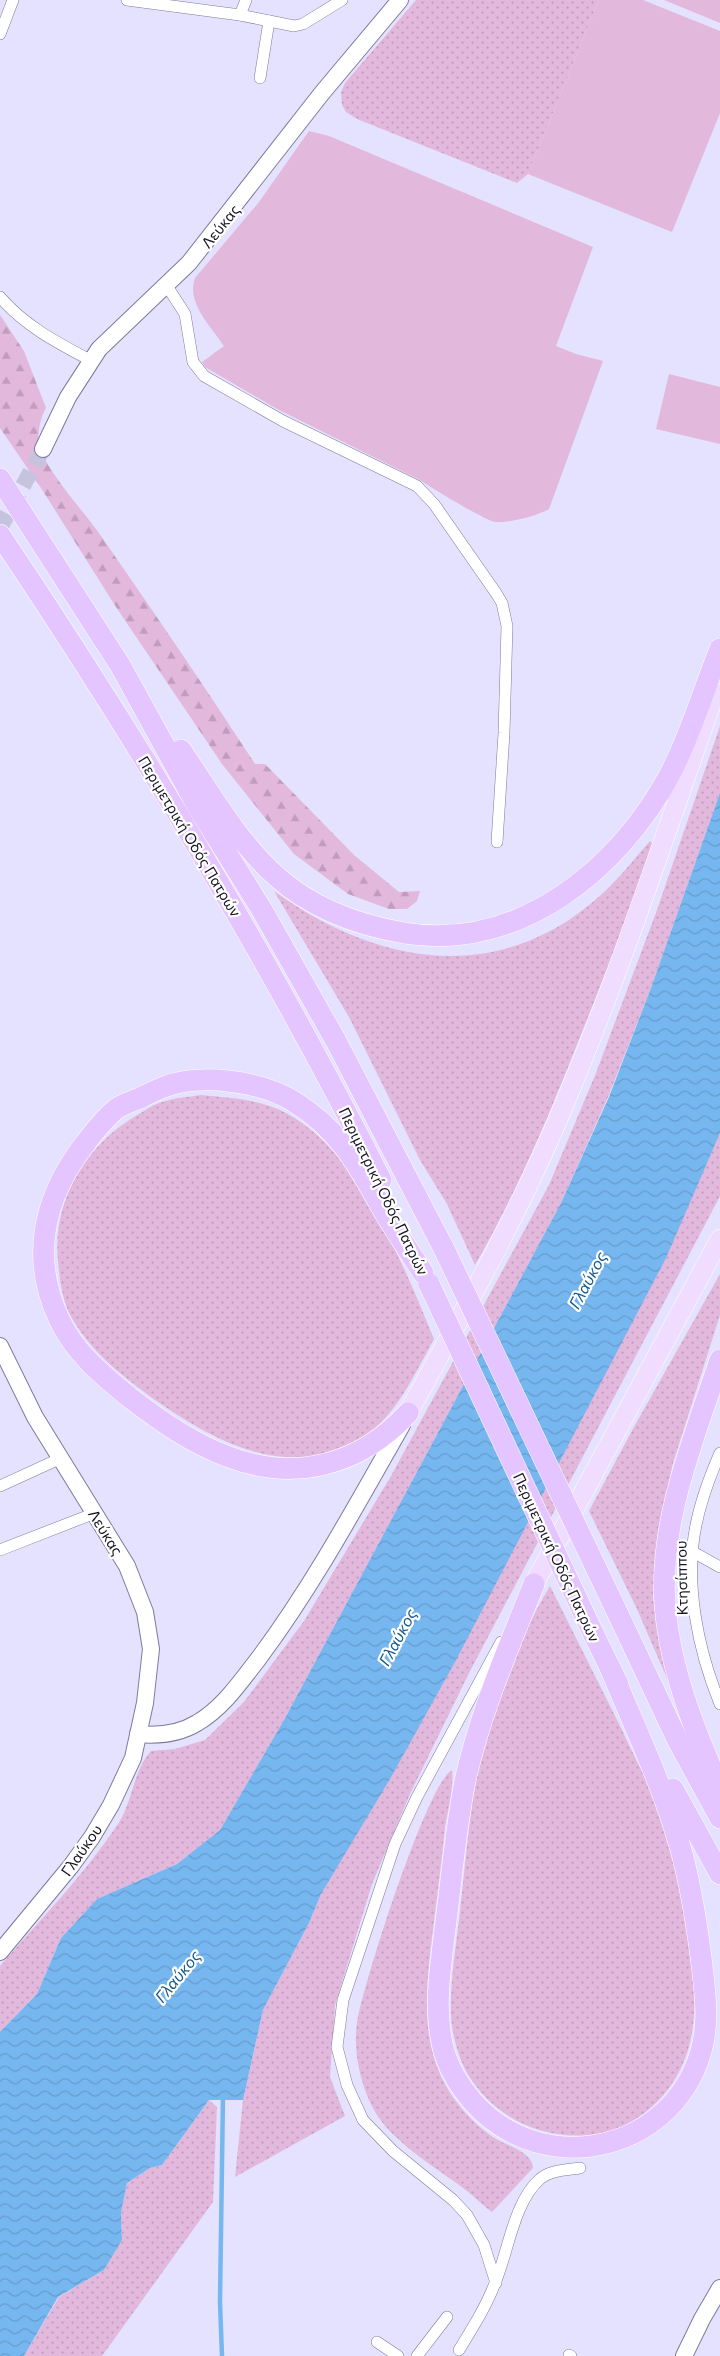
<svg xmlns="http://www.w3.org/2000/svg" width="720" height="2356" viewBox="0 0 720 2356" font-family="Commissioner,sans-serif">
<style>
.grass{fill:url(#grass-dots)}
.forest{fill:url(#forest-firs)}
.park{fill:#e2b8dd}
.water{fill:url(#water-waves)}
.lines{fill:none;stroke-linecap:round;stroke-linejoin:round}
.stream{stroke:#77b7f0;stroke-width:4.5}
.secondary-tunnel{stroke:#c5c3de;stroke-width:16;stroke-dasharray:16 8;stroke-linecap:butt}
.street-casing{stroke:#7e7b9b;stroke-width:12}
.secondary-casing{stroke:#7e7b9b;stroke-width:18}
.primary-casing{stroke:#fff;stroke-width:20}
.highway-casing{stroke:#fff;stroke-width:22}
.street{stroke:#fff;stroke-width:11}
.secondary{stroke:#fff;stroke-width:16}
.primary{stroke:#efdcff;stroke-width:19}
.highway{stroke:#e5c5ff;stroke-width:21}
.highway-bridge-casing{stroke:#fff;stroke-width:22;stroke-linecap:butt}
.highway-bridge{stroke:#e5c5ff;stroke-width:21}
.labels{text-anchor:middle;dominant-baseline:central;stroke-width:4.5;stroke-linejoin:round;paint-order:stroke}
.street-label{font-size:15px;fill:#151420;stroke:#fff}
.water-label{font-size:16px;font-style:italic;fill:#135a8f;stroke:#fff}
</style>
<defs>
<pattern id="grass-dots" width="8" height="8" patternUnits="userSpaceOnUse" patternTransform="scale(1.25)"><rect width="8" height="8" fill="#e2b8dd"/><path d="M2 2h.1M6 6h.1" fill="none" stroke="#c19dbd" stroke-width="1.8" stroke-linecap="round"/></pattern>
<pattern id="forest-firs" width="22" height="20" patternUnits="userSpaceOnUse" patternTransform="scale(1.25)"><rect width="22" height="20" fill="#e2b8dd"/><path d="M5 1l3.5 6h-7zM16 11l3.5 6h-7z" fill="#c19dbd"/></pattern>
<pattern id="water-waves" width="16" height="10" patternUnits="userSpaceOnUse" patternTransform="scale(1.25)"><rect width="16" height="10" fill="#77b7f0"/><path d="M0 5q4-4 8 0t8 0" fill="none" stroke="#669cce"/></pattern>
</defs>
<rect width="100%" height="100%" fill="#e4e2ff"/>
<!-- grass -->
<g class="grass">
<polygon points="416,0 599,0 528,174 517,183 357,119 346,112 342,105 341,92 345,83"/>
<path d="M 720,726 L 720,793 L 651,988 L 608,1097 L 561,1203 L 284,1720 L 220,1830 L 177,1864 L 97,1899 L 61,1938 L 37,1994 L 0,2032 L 0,1966 C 40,1920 84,1875 118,1824 C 133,1801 133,1771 151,1751 L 175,1749 L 205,1740 L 244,1702 L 304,1621 L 391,1476 L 549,1185 L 596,1073 L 657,910 Z"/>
<path d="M 650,841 L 652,843 L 651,848 C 631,908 608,968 584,1027 C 552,1108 519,1189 475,1265 L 447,1204 L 420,1160 L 349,1017 L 274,891 C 378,966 499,987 601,895 C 619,879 634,859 650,841 Z"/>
<path d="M 201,1095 C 230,1098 259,1099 286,1113 C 359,1151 404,1267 434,1339 C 415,1373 396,1417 362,1438 C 289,1482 217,1443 155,1400 C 124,1377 93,1354 73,1320 C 62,1302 60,1281 58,1261 C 52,1200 86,1144 139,1114 C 146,1110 154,1104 162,1102 C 174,1098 188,1097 201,1095 Z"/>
<polygon points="720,1133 720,1196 469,1673 410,1794 372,1884 335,2005 330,2077 345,2116 235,2177 243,2100 263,2010 309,1923 321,1894"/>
<polygon points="720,1274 720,1315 673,1463 658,1530 653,1597 657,1627 669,1683 637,1609 589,1511 634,1427"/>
<path d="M 550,1586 C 574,1634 598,1682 622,1730 C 636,1761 654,1792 665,1824 C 674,1850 678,1879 683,1906 C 695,1973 710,2047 658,2101 C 640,2119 616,2133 590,2135 C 544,2139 500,2120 473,2082 C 460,2065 452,2036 451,2015 C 450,1981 456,1946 460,1912 C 467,1849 471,1782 491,1721 C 506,1675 525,1627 550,1586 Z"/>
<path d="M 452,1770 C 454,1788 448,1809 445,1827 C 442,1858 438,1889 434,1921 C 428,1971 419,2026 440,2074 C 450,2098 472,2123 493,2137 C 506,2146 532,2151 533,2168 L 492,2212 C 481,2204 473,2195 463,2188 C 434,2166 389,2140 373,2108 C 360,2084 353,2050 357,2023 C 362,1988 427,1783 452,1770 Z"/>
<polygon points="209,2100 217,2107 213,2202 102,2356 24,2356 59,2297 104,2270 122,2240 121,2213 127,2183 150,2168 162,2165"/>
</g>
<!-- forest -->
<path class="forest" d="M 0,315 L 24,351 L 46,408 C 40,419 36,436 40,448 C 50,476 83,510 101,536 C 153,611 205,687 255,764 L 265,764 L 354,855 L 399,892 L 420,891 L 417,901 L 407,909 L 389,909 L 348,894 L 294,854 L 222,764 L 116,607 L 41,488 L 0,428 Z"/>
<!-- park -->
<g class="park">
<polygon points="599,0 643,0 720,31 720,113 672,232 528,174"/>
<polygon points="664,0 720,0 720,23"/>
<path d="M 309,131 L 329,136 L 593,247 L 556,346 L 576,354 L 603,361 L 549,509 C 537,516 509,523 495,522 C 486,521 430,487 420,480 L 279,410 L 205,367 L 202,362 L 224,346 C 211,326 186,303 195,278 L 259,202 Z"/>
<polygon points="669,374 720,387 720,444 656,429"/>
</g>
<!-- water -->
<polygon class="water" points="720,793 720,1133 666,1258 455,1662 390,1779 321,1894 309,1923 263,2010 243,2100 209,2100 162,2165 150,2168 127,2183 121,2213 122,2240 104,2270 58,2297 24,2356 0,2356 0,2032 37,1994 61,1938 97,1899 177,1864 220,1830 284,1720 561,1203 609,1097 651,988"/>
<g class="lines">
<!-- stream -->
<polyline class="stream" points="222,2356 220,2302 223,2095"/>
<!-- secondary-tunnel -->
<polyline class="secondary-tunnel" points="0,528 43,449"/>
<defs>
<g id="street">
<polyline points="127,0 240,15 294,26 303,24 342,0"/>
<polyline points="240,15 246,0"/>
<polyline points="0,34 13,0"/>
<polyline points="260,78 269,21"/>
<polyline points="167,286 185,314 193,362 204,376 283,421 417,486 434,504 496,593 502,603 507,626 504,733 497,842"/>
<path d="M 0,297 C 25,326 56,342 90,360"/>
<path d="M 720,1453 C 710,1476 701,1500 696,1525 C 684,1583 698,1650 720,1704"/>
<polyline points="0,1486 59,1459"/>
<polyline points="0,1550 95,1513"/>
<polyline points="693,1552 720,1567"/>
<polyline points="496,2283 484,2245 467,2215 453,2200 393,2151 363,2120 347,2085 337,2047 343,2000 395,1844 417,1797 501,1642"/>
<polyline points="377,2342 398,2356"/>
<path d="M 459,2350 C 472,2329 486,2307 495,2283 C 508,2253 514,2201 540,2179 C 550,2170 567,2170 580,2168"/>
<polyline points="569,2355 571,2356"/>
<polyline points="417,2356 447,2317"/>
</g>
<g id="secondary">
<polyline points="43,449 68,397 99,349 189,263 322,93 400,0"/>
<polyline points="0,1346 35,1417 127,1566 145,1612 151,1649 145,1703 133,1758 111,1805 92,1837 71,1866 0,1952"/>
<path d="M 138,1734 C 159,1736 179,1734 197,1723 C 223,1708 241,1681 259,1658 C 314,1584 357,1504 402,1425"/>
<polyline points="684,2356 702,2319 720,2288"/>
</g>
<g id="primary">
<path d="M 408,1413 C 464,1311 522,1208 566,1100 C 622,967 667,829 715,693"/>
<polyline points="534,1584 720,1239"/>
</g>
<g id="highway">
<polyline points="0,479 120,665 198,807 262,910 336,1041 444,1249"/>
<path d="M 0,535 C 139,742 268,957 381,1180"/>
<path d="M 181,750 C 210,793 237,841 276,876 C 311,908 358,925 404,933 C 518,952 619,870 670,774 C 691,734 703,691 720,649"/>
<path d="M 720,1360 C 694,1438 659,1521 665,1605 C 670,1670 695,1731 720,1789"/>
<path d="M 408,1413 C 360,1465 296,1482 229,1457 C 193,1444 160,1421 129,1397 C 102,1375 74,1352 59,1319 C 30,1257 44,1197 84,1145 C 93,1133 104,1119 116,1109 C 123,1104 132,1101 140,1098 C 148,1094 156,1090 164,1087 C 201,1073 260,1081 293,1101 C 339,1129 358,1165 383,1210 C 395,1231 410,1252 423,1273"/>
<path d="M 534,1584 C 508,1649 480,1713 465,1781 C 456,1827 452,1874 446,1921 C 441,1964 432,2012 445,2055 C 451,2073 461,2088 473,2102 C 545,2183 680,2150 703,2043 C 709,2015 704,1985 701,1957 C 696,1919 690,1880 679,1843 C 662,1784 635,1728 612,1672"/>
<polyline points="618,1614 678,1741 720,1818"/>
<polyline points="593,1633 618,1684"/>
<polyline points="673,1789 720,1874"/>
</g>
</defs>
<!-- street casing -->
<use href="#street" class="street-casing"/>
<!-- secondary casing -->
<use href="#secondary" class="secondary-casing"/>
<!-- primary casing -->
<use href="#primary" class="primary-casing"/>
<!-- highway casing -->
<use href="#highway" class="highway-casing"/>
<!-- street -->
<use href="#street" class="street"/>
<!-- secondary -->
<use href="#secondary" class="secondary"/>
<!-- primary -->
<use href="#primary" class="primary"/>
<!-- highway -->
<use href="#highway" class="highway"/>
<defs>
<g id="highway-bridge">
<polyline points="444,1249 618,1614"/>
<polyline points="429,1284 593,1633"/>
</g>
</defs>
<!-- highway-bridge casing -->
<use href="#highway-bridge" class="highway-bridge-casing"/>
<!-- highway-bridge -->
<use href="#highway-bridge" class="highway-bridge"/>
</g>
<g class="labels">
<!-- street labels -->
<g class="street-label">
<text transform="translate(220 226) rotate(-51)">Λεύκας</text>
<text transform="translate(190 836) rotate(59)">Περιμετρική Οδός Πατρών</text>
<text transform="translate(384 1191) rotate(64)">Περιμετρική Οδός Πατρών</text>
<text transform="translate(106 1532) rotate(58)">Λεύκας</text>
<text transform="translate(557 1557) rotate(65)">Περιμετρική Οδός Πατρών</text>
<text transform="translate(681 1578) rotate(-91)">Κτησίππου</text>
<text transform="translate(81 1850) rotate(-55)">Γλαύκου</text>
</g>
<!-- water labels -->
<g class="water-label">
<text transform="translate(587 1280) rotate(-62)">Γλαύκος</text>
<text transform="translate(397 1637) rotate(-62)">Γλαύκος</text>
<text transform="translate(177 1976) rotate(-51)">Γλαύκος</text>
</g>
</g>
</svg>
